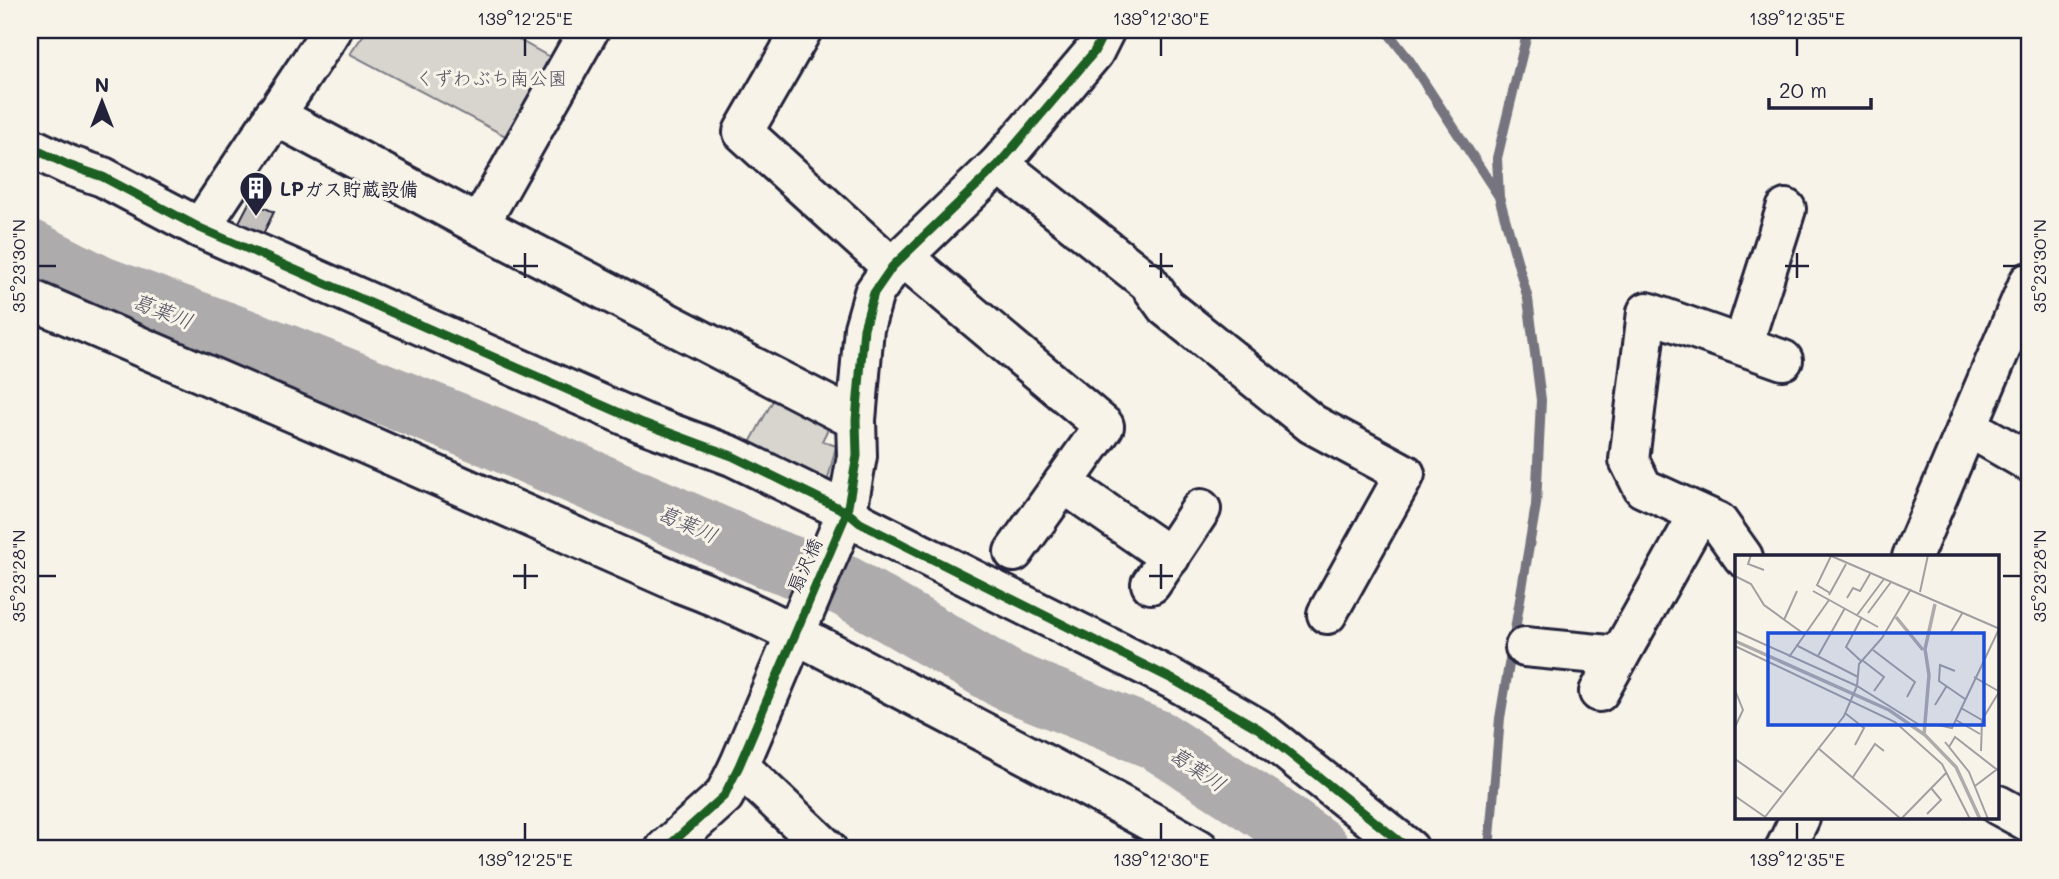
<svg xmlns="http://www.w3.org/2000/svg" width="2059" height="879" viewBox="0 0 2059 879" font-family="Mali,'Klee One',sans-serif">
<style>
.green{fill:#d8d5cf;stroke:#7d7c85;stroke-width:2}
.lines{fill:none;stroke-linecap:round;stroke-linejoin:round}
.stream{stroke:#76747f;stroke-width:10}
.river{stroke:#aeabad;stroke-width:61}
.building{fill:#c2bfbd;stroke:#22223b;stroke-width:2}
.minor-casing{stroke:#22223b;stroke-width:44}
.minor{stroke:#f7f3e8;stroke-width:38}
.cycleway-casing{stroke:#f7f3e8;stroke-width:13}
.cycleway{stroke:#1b5e20;stroke-width:9}
.ticks{fill:none;stroke:#22223b;stroke-width:2.5}
.labels{text-anchor:middle;dominant-baseline:central;stroke-width:6;stroke-linejoin:round;paint-order:stroke}
.park-label{font-size:19px;fill:#504f60;stroke:#f7f3e8}
.poi-label{font-size:19px;font-weight:bold;fill:#22223b;stroke:#f7f3e8;text-anchor:start}
.street-label{font-size:19px;fill:#22223b;stroke:#f7f3e8}
.water-label{font-size:21px;font-style:italic;fill:#535263;stroke:#f7f3e8}
.inset-river{fill:none;stroke:#aeabad;stroke-width:3.5}
.inset-road{fill:none;stroke:#a29fa3;stroke-width:2}
.view{fill:#1d4ed8;fill-opacity:0.15;stroke:#1d4ed8;stroke-width:3.5}
.inset-edge{fill:none;stroke:#22223b;stroke-width:3.5}
.neatline{fill:none;stroke:#22223b;stroke-width:2.5}
.ticks-label{font-size:18px;text-anchor:middle;fill:#22223b}
</style>
<rect width="100%" height="100%" fill="#f7f3e8"/>
<filter id="ink" filterUnits="userSpaceOnUse"><feTurbulence type="fractalNoise" baseFrequency=".0143" numOctaves="2"/><feDisplacementMap in="SourceGraphic" scale="14" xChannelSelector="R" yChannelSelector="G"/><feConvolveMatrix kernelMatrix="1 2 1 2 8 2 1 2 1" color-interpolation-filters="sRGB"/></filter>
<g filter="url(#ink)">
<!-- green -->
<g class="green">
<polygon points="367,30 501,30 555,60 511,139 350,54"/>
<polygon points="776,395 831,423 822,441 836,446 828,479 816,485 747,448"/>
</g>
<g class="lines">
<!-- stream -->
<g class="stream">
<polyline points="1386,30 1410,61 1498,195"/>
<polyline points="1489,849 1500,718 1536,505 1541,400 1528,299 1499,197 1497,158 1528,30"/>
</g>
<!-- river -->
<polyline class="river" points="30,250 100,286 282,353 494,438 766,557 845,586 1007,680 1157,740 1264,809 1319,849"/>
</g>
<!-- building -->
<polygon class="building" points="250,201 274,212 262,236 238,224"/>
<g class="lines">
<defs>
<g id="minor">
<polyline points="802,30 743,132 892,267"/>
<polyline points="274,115 479,225 856,420"/>
<polyline points="30,147 68,165 103,177 200,228 643,423 732,456 847,512 860,523 1174,680 1259,729 1409,849"/>
<polyline points="999,164 1148,282 1166,307 1312,424 1405,474 1327,614"/>
<polyline points="479,225 589,30"/>
<polyline points="200,228 332,30"/>
<polyline points="903,257 1104,426 1014,552"/>
<path d="M 30,299 L 327,427 L 680,583 C 762,613 837,656 914,696 C 1010,746 1105,795 1199,849"/>
<polyline points="1743,344 1786,209"/>
<polyline points="1968,427 2029,462"/>
<polyline points="1063,483 1170,557"/>
<polyline points="1743,557 1718,522 1643,488 1629,460 1647,312 1783,360"/>
<polyline points="1912,557 2029,282"/>
<polyline points="1151,584 1201,509"/>
<polyline points="1525,647 1619,656"/>
<polyline points="1599,692 1699,514"/>
<polyline points="739,766 827,849"/>
<polyline points="1998,805 2029,822"/>
<polyline points="665,849 724,796 739,766 847,512 857,456 856,420 864,328 874,293 892,267 999,164 1094,52 1105,30"/>
<polyline points="1785,849 1800,818"/>
</g>
</defs>
<!-- minor casing -->
<use href="#minor" class="minor-casing"/>
<!-- minor -->
<use href="#minor" class="minor"/>
<defs>
<g id="cycleway">
<polyline points="30,147 68,165 103,177 200,228 643,423 732,456 847,512 860,523 1174,680 1259,729 1409,849"/>
<polyline points="665,849 724,796 739,766 847,512 857,456 856,420 864,328 874,293 892,267 999,164 1094,52 1105,30"/>
</g>
</defs>
<!-- cycleway casing -->
<use href="#cycleway" class="cycleway-casing"/>
<!-- cycleway -->
<use href="#cycleway" class="cycleway"/>
</g>
</g>
<!-- ticks -->
<path class="ticks" d="M 525,38 L 525,56M 1161,38 L 1161,56M 1797,38 L 1797,56M 525,253 L 525,278M 1161,253 L 1161,278M 1797,253 L 1797,278M 38,266 L 56,266M 513,266 L 538,266M 1149,266 L 1173,266M 1785,266 L 1809,266M 2003,266 L 2021,266M 525,564 L 525,589M 1161,564 L 1161,589M 38,576 L 56,576M 513,576 L 538,576M 1149,576 L 1173,576M 2003,576 L 2021,576M 525,823 L 525,840M 1161,823 L 1161,840M 1797,823 L 1797,840"/>
<!-- icons -->
<defs>
<symbol id="building-pin" viewBox="-11 -11 22 30"><path d="M0 17L-7.5 6A9.5 9.5 0 1 1 7.5 6Z" fill="#22223b" stroke="#f7f3e8"/><path d="M-4-6H4V6H1V3H-1V6H-4ZM-2.5-4.3h1.7v1.8h-1.7ZM.8-4.3h1.7v1.8H.8ZM-2.5-1h1.7V.8h-1.7ZM.8-1h1.7V.8H.8Z" fill="#fff"/></symbol>
</defs>
<g fill-rule="evenodd">
<use href="#building-pin" x="237" y="169" width="38" height="52"/>
</g>
<g class="labels">
<!-- park labels -->
<g class="park-label">
<text x="491" y="77">くずわぶち南公園</text>
</g>
<!-- poi labels -->
<g class="poi-label">
<text x="280" y="188">LPガス貯蔵設備</text>
</g>
<!-- street labels -->
<g class="street-label">
<text transform="translate(804 565) rotate(-66)">扇沢橋</text>
</g>
<!-- water labels -->
<g class="water-label">
<text transform="translate(163 310) rotate(21)">葛葉川</text>
<text transform="translate(688 523) rotate(24)">葛葉川</text>
<text transform="translate(1198 768) rotate(34)">葛葉川</text>
</g>
</g>
<!-- overview -->
<g transform="translate(1735 555)">
<rect width="264" height="264" fill="#f7f3e8"/>
<path class="inset-river" d="M 161,62 L 188,95M 0,86 L 154,155 L 190,180 L 221,212 L 245,264M 189,180 L 194,120 L 190,94 L 200,49"/>
<path class="inset-road" d="M 16,0 L 13,9 L 29,15M 94,0 L 265,74M 0,21 L 16,29 L 29,50 L 69,79M 78,36 L 143,72M 185,37 L 193,0M 95,38 L 82,30 L 96,1M 94,40 L 111,9M 112,43 L 118,33 L 125,36 L 135,19M 133,58 L 156,27M 122,60 L 149,24M 49,65 L 62,36M 0,76 L 122,131 L 183,169M 216,77 L 228,57M 61,90 L 123,122M 0,91 L 160,167 L 207,209 L 235,264M 138,95 L 180,127 L 172,142M 83,101 L 110,53M 54,102 L 94,45M 127,105 L 149,122 L 139,136M 126,106 L 111,92 L 127,62M 220,116 L 205,110 L 204,126 L 230,144M 239,122 L 265,137M 0,135 L 8,155 L 0,172M 200,150 L 211,132M 226,153 L 247,165M 110,158 L 129,173 L 120,190M 221,165 L 245,179M 203,170 L 217,173 L 264,74M 210,187 L 234,217 L 253,264M 214,192 L 220,182 L 265,217M 83,193 L 166,264M 246,196 L 247,165 L 264,137M 0,204 L 47,237M 118,222 L 140,189 L 149,196M 240,231 L 265,212M 0,241 L 33,264M 192,259 L 206,245 L 196,233M 30,262 L 109,161 L 122,131 L 124,109 L 147,83 L 176,34M 166,264 L 212,217"/>
<path class="view" d="M 33,78 L 249,78 L 249,170 L 33,170 Z"/>
<rect width="264" height="264" class="inset-edge"/>
</g>
<!-- margin -->
<rect width="2059" height="879" fill="none" stroke="#f7f3e8" stroke-width="77"/>
<!-- north arrow -->
<g transform="translate(102 102)" stroke="#f7f3e8" stroke-width="5" paint-order="stroke">
<path d="M0-5L12 26L0 18L-12 26Z" fill="#22223b"/>
<text y="-10" font-size="19" font-weight="bold" text-anchor="middle" fill="#22223b">N</text>
</g>
<!-- scale -->
<path d="M1769 98v10h102v-10" fill="none" stroke="#22223b" stroke-width="3.5"/>
<text x="1779" y="98" font-size="21" fill="#22223b" stroke="#f7f3e8" stroke-width="5" paint-order="stroke">20 m</text>
<rect x="38" y="38" width="1983" height="802" class="neatline"/>
<g class="ticks-label">
<text x="525" y="25">139°12'25"E</text>
<text x="1161" y="25">139°12'30"E</text>
<text x="1797" y="25">139°12'35"E</text>
<text transform="translate(19 266) rotate(-90)" y="6">35°23'30"N</text>
<text transform="translate(2040 266) rotate(-90)" y="6">35°23'30"N</text>
<text transform="translate(19 576) rotate(-90)" y="6">35°23'28"N</text>
<text transform="translate(2040 576) rotate(-90)" y="6">35°23'28"N</text>
<text x="525" y="866">139°12'25"E</text>
<text x="1161" y="866">139°12'30"E</text>
<text x="1797" y="866">139°12'35"E</text>
</g>
</svg>
